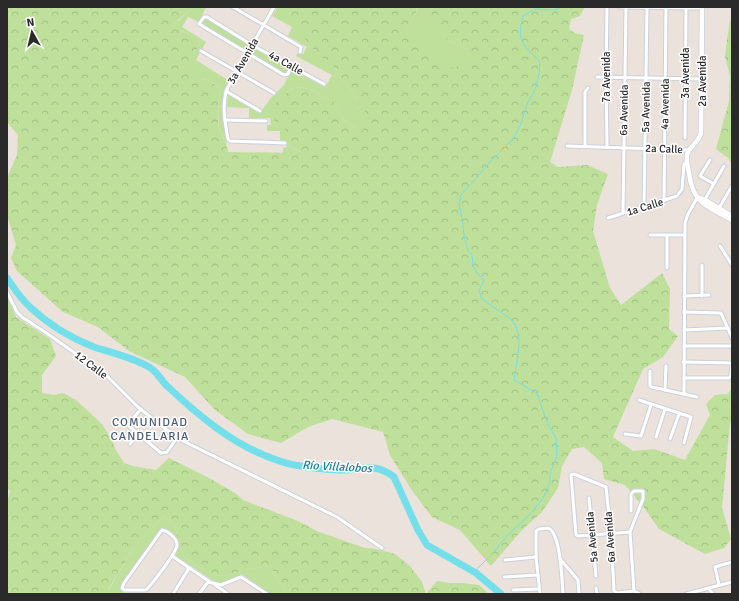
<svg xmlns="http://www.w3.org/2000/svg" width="739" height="601" viewBox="0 0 739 601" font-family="Signika,sans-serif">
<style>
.forest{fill:url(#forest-crowns)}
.park{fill:#bee09a}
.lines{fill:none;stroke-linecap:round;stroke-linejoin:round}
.stream{stroke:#73dfea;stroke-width:1}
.river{stroke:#73dfea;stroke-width:7}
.street-casing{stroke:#cad0db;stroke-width:5}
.secondary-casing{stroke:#cad0db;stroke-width:6}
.street{stroke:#fff;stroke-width:3}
.secondary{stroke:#fff;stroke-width:4.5}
.labels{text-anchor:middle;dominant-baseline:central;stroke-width:3;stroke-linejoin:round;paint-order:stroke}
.street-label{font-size:11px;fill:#2a2a2a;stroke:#fff}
.neighbourhood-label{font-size:12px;letter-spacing:1px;fill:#4c5c78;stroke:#fff}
.water-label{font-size:12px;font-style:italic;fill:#127f95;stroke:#fff}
</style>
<defs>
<pattern id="forest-crowns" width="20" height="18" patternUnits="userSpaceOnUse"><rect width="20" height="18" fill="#bee09a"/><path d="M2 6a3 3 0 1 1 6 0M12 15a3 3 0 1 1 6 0" fill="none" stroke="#a3c085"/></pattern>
</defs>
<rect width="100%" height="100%" fill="#ebe2dc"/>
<!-- forest -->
<g class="forest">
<path d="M 7,7 L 193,7 L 171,26 L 199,39 L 200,44 L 193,55 L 202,79 C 210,80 214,83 220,89 C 219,102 216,115 219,128 C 222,136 227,143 228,152 L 301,153 L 301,152 L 288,145 L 285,136 L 285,126 L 274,121 L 267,112 C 282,98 291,79 313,91 C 322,95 322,98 333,100 L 344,120 L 352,125 L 359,133 L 360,109 L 350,87 L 343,82 L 335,68 L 321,58 L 314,49 L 310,48 L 286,10 L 287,7 L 417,7 L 416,13 L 406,30 L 417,45 L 424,50 L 469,50 L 448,41 L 439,32 L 431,22 L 431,10 L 434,7 L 585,7 L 580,16 L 571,19 L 569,29 L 575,33 L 584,35 L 572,90 L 550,162 L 558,167 L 587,165 L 608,174 L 597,205 L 593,231 L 610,288 L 621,305 L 662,273 L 670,289 L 669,329 L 678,336 L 663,357 L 643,369 L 613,437 L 633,451 L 654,449 L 685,460 L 710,415 L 706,404 L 715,395 L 727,394 L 732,389 L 732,424 L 730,423 L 722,508 L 731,539 L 724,548 L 705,554 L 659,529 L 642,505 L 625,485 L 604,479 L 602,463 L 584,447 L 572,449 L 562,466 L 558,488 L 542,512 L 522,530 L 491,566 L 460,530 L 432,517 L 411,489 L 390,455 L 383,432 L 332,419 L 308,427 L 281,443 L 248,434 L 215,410 L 185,377 L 129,351 L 98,327 L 63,312 L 17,271 L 11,258 L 16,245 L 7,215 L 7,178 L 17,155 L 18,135 L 7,122 Z"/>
<polygon points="732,19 732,165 728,158 716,149 729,101 730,76 725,57 727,39 730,21"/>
<polygon points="7,296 16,317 50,339 56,356 42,375 42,393 54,395 63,393 76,400 102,424 112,440 115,448 124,463 133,466 156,470 169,458 211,479 235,493 243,500 298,521 319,532 365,548 376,549 395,554 410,566 422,582 426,594 287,594 270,566 244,570 227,575 212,576 184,557 173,522 163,517 132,550 108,590 113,594 7,594 7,502 10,491 7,487"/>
<polygon points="437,581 450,583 463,583 479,585 489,594 426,594"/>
</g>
<!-- park -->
<g class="park">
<path d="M 193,7 L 206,7 L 199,22 L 188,17 L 182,27 L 206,42 L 202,49 L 200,48 L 199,51 L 200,52 L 196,60 L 229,81 C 219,95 222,116 225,132 C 225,137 227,141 227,145 L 219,128 L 218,111 L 220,89 L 214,83 L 207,80 L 202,79 L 189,70 L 193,55 L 200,44 L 199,39 L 171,26 L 176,21 L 178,21 Z"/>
<path d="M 278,7 L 287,7 L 287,10 L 310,48 L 314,49 L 321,58 L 325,58 L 335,68 L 343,82 L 350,87 L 360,109 L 365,111 L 365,128 L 359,133 L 352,125 L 344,120 L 333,100 C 322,98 322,95 313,91 C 291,79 282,98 268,112 L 274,121 L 285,126 L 285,136 L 288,145 L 302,153 L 283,153 L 283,148 L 287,147 L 286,141 L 280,140 L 280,131 L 267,131 L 267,125 L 271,125 L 270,118 L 249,118 L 249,108 L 227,107 L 228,95 L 260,113 L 271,98 L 284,85 L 292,69 L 325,87 L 332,75 L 296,56 L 298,53 L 303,54 L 307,47 L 288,36 L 292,27 L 272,16 Z"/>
<path d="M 417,7 L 434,7 L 431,10 L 431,22 L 440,32 L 448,41 L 469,50 L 477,60 L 449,69 C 437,60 410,44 406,30 L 416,13 Z"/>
<polygon points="207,17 291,66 284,75 199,24"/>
<polygon points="163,517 173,522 184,557 212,576 227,575 244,570 270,566 287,594 270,594 242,574 223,583 215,582 175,555 179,544 173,535 163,529 158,532 121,585 121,588 123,592 129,594 113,594 108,591 132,550"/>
</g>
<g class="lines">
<!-- stream -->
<path class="stream" d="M 474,572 L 494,552 L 506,537 L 533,511 L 543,498 L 550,483 L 550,473 L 557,456 L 556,438 L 547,422 L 537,393 L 514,380 L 519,348 L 519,338 L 516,327 L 512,320 L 482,299 L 479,291 L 484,280 L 477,273 L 473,265 L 472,255 L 468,251 L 464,236 L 463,225 L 459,204 L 461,195 L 490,162 L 513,139 L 520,126 L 528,102 L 535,90 L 539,74 L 540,62 C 523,44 516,42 523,16 L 535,9 L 555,10 L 561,7"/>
<!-- river -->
<path class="river" d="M 7,278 C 14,288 21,299 30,307 C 48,324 71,338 94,347 C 109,352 142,360 153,370 C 158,374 162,381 167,386 C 198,415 233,445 274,459 C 294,467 318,469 340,470 C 362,471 374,461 394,477 L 418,530 L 427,545 L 476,573 L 501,594"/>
<defs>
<g id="street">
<polyline points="233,7 301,47 300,52"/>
<path d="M 274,7 L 228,87 C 221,102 225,123 228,139 L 230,141 L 285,143"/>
<polyline points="620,7 702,8"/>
<polyline points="201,51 274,93"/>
<polyline points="291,66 288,74 284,75 199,24 204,17 207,17 252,45 324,84"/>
<polyline points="597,77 701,79"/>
<polyline points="226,91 260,111"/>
<polyline points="225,120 266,121"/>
<polyline points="685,138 686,7"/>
<polyline points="567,146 689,150"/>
<polyline points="585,146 585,92 588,88"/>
<polyline points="607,147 606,78 607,7"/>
<polyline points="710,160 700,176 714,184"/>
<polyline points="664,201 666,7"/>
<polyline points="704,201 724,166"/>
<polyline points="644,207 647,7"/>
<polyline points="719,208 732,186"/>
<polyline points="623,213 626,7"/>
<polyline points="608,218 677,196 682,189 684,164 687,161"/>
<polyline points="650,235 685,235"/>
<polyline points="720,246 732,265"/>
<polyline points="667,268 667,235"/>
<polyline points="7,292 17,312 22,317 48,334 107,376 138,407 177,438 337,517 382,548"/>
<polyline points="684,296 709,295"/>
<polyline points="702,296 702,265"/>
<polyline points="684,312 721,313 732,338"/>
<polyline points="684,330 728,328"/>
<polyline points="684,346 732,346"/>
<polyline points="683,362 732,363"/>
<polyline points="650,371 650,386 652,387 697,397"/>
<polyline points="684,378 729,378 731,376 732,364"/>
<polyline points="665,390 666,366"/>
<polyline points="684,394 685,223 688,214 697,198"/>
<polyline points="639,400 691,417 684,443"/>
<polyline points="141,409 129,423 129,426 161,453 167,452 177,438"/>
<polyline points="625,434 641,436 651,405"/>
<polyline points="656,437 665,409"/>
<polyline points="670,439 679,414"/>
<polyline points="130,444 138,434"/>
<polyline points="589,498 596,576"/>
<polyline points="631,511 631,494 634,491 643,491 643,499 630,532 634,591"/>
<path d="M 162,530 C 168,531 177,538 177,545 C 177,552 152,584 146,590 L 124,590 L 122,588 L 124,583 Z"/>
<polyline points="630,532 578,536 576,535 571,475 574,474 606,487 611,534 614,591 617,593 634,591 640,594"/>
<polyline points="172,556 210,582"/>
<polyline points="560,559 578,580 579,594"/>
<polyline points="505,560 536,557"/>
<polyline points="504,577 538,575"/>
<polyline points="215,585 228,594"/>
<polyline points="719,585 715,567 732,562"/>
<polyline points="596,588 597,594"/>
<polyline points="708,588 713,594"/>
<polyline points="513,590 539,589"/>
<polyline points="173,594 188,570 188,567"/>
<polyline points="199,594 208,582 221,585 241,577 267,594"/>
<path d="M 540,594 L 536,557 L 536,531 L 539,529 C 541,529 546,528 548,528 C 561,532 562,582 563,594"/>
<polyline points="686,594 732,582"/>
</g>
<g id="secondary">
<path d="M 702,7 L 701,132 C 700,142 689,146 687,155 C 686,160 688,168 689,173 C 693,204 707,206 732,220"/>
<polyline points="699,198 705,200 732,216"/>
</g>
</defs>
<!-- street casing -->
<use href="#street" class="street-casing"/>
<!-- secondary casing -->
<use href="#secondary" class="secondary-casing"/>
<!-- street -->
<use href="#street" class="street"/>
<!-- secondary -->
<use href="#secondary" class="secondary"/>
</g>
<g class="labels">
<!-- street labels -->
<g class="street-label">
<text transform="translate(243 61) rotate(-60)">3a Avenida</text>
<text transform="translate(286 63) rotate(29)">4a Calle</text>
<text transform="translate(685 73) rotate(-90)">3a Avenida</text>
<text transform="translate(606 77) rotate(-90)">7a Avenida</text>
<text transform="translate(702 81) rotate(-90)">2a Avenida</text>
<text transform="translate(665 104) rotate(-89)">4a Avenida</text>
<text transform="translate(646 107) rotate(-89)">5a Avenida</text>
<text transform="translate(624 110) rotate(-89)">6a Avenida</text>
<text transform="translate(664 149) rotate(2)">2a Calle</text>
<text transform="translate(645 207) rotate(-17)">1a Calle</text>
<text transform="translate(91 365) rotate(37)">12 Calle</text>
<text transform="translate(592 537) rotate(-95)">5a Avenida</text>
<text transform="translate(610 537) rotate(-94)">6a Avenida</text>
</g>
<!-- neighbourhood labels -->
<g class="neighbourhood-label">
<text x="150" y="422">COMUNIDAD<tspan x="150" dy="14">CANDELARIA</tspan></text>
</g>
<!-- water labels -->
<g class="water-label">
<text transform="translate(337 467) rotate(3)">Río Villalobos</text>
</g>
</g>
<!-- border -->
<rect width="739" height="601" fill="none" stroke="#2a2a2a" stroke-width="16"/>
<!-- north arrow -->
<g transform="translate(32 32) rotate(352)" stroke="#ffffff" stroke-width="3" paint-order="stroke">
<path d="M0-3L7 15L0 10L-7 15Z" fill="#2a2a2a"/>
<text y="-6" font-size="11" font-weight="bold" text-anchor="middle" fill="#2a2a2a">N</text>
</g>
</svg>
